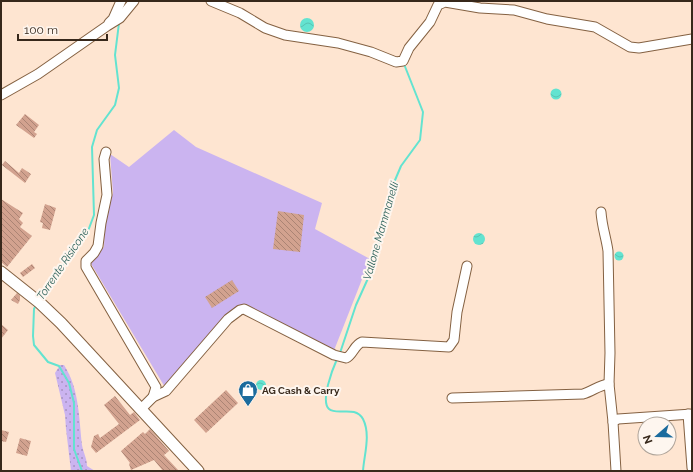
<svg xmlns="http://www.w3.org/2000/svg" width="693" height="472" viewBox="0 0 693 472" font-family="Raleway,sans-serif">
<style>
.grass{fill:url(#grass-dots)}
.green{fill:#cbb4f0}
.water{fill:url(#water-waves)}
.lines{fill:none;stroke-linecap:round;stroke-linejoin:round}
.stream{stroke:#63e3d0;stroke-width:2}
.building{fill:url(#building-back-hatch)}
.minor-casing{stroke:#846142;stroke-width:11}
.major-casing{stroke:#846142;stroke-width:13}
.minor{stroke:#fff;stroke-width:9}
.major{stroke:#fff;stroke-width:11}
.labels{text-anchor:middle;dominant-baseline:central;stroke-width:4;stroke-linejoin:round;paint-order:stroke}
.poi-label{font-size:10px;font-weight:bold;fill:#37281b;stroke:#fef6ef;text-anchor:start}
.water-label{font-size:11px;font-style:italic;fill:#2c625a;stroke:#fef6ef}
</style>
<defs>
<pattern id="grass-dots" width="8" height="8" patternUnits="userSpaceOnUse"><rect width="8" height="8" fill="#cbb4f0"/><path d="M2 2h.1M6 6h.1" fill="none" stroke="#a692c2" stroke-width="1.8" stroke-linecap="round"/></pattern>
<pattern id="water-waves" width="16" height="10" patternUnits="userSpaceOnUse"><rect width="16" height="10" fill="#63e3d0"/><path d="M0 5q4-4 8 0t8 0" fill="none" stroke="#57c3b2"/></pattern>
<pattern id="building-back-hatch" width="6" height="6" patternUnits="userSpaceOnUse"><rect width="6" height="6" fill="#d2a28f"/><path d="M-1 5l2 2M0 0l6 6M5-1l2 2" fill="none" stroke="#ab8474"/></pattern>
</defs>
<rect width="100%" height="100%" fill="#fee5d1"/>
<!-- grass -->
<path class="grass" d="M 60,365 L 64,365 C 79,388 79,417 82,445 C 83,452 87,458 87,466 L 95,471 L 71,471 L 66,429 L 65,415 L 55,373 Z"/>
<!-- green -->
<polygon class="green" points="174,130 196,147 322,203 315,229 370,259 333,353 243,306 166,389 90,262 104,247 105,222 113,193 110,154 129,167"/>
<!-- water -->
<g class="water">
<circle cx="307" cy="25" r="7"/>
<circle cx="556" cy="94" r="5.5"/>
<circle cx="479" cy="239" r="6"/>
<circle cx="619" cy="256" r="4.5"/>
<circle cx="261" cy="385" r="5"/>
</g>
<g class="lines">
<!-- stream -->
<g class="stream">
<polyline points="39,298 42,292 66,261 88,231 94,215 92,147 97,130 115,105 119,88 115,55 119,23"/>
<polyline points="36,305 34,309 33,336 34,345 48,362 59,366 69,383 74,403 74,449 82,471"/>
<polyline points="340,353 356,305 374,265 390,192 401,166 420,140 423,112 404,64"/>
<path d="M 337,359 C 333,368 320,401 329,409 C 337,416 355,405 363,419 C 371,435 364,455 363,471"/>
</g>
</g>
<!-- building -->
<g class="building">
<polygon points="25,114 39,125 34,132 37,134 34,138 16,125"/>
<polygon points="5,161 19,173 22,168 31,174 25,183 2,165"/>
<polygon points="1,199 23,213 19,219 23,223 20,227 32,236 7,267 1,262"/>
<polygon points="45,204 56,208 50,230 42,228 43,223 40,222"/>
<polygon points="278,211 304,215 300,252 273,249"/>
<polygon points="32,264 35,268 23,277 20,273"/>
<polygon points="232,280 239,291 212,308 205,297"/>
<polygon points="17,293 20,296 20,300 18,304 11,300"/>
<polygon points="1,324 8,330 1,339"/>
<polygon points="226,390 238,403 206,433 194,420"/>
<polygon points="115,396 130,415 134,412 140,420 96,453 91,447 94,436 98,434 100,438 119,424 104,405"/>
<polygon points="150,429 169,451 164,455 179,471 163,471 154,460 131,470 129,464 130,463 121,451 143,432 145,434"/>
<polygon points="1,430 9,432 6,442 1,441"/>
<polygon points="20,438 31,441 27,456 16,453"/>
</g>
<g class="lines">
<defs>
<g id="minor">
<polyline points="211,1 240,13 265,28 285,35 338,43 371,52 396,62 403,61 409,48 430,22 438,5 445,2 480,8 514,10 547,19 595,27 630,47 639,48 692,39"/>
<polyline points="109,23 113,19 121,1"/>
<polyline points="1,95 38,74 107,26 120,18 134,1"/>
<polyline points="106,152 104,159 107,195 101,223 98,246 94,253 86,261 86,267 156,387 153,397"/>
<path d="M 601,212 C 602,227 606,237 608,251 L 610,353 L 609,384 L 613,422"/>
<path d="M 452,398 L 583,394 C 593,391 599,385 609,384"/>
<path d="M 141,409 L 153,397 L 166,391 L 228,319 L 240,310 L 244,309 L 334,355 L 346,358 C 353,355 354,345 362,342 L 449,347 L 454,340 L 457,312 L 467,266"/>
<polyline points="688,414 692,468"/>
<polyline points="616,471 613,422 618,419 692,414"/>
</g>
<polyline id="major" points="1,272 40,303 61,323 198,471"/>
</defs>
<!-- minor casing -->
<use href="#minor" class="minor-casing"/>
<!-- major casing -->
<use href="#major" class="major-casing"/>
<!-- minor -->
<use href="#minor" class="minor"/>
<!-- major -->
<use href="#major" class="major"/>
</g>
<!-- icons -->
<defs>
<symbol id="shop-pin" viewBox="-11 -11 22 30"><path d="M0 17L-7.5 6A9.5 9.5 0 1 1 7.5 6Z" fill="#1b6b9d" stroke="#fef6ef"/><path d="M-5-2.5h2.3a2.7 3.5 0 0 1 5.4 0H5L5.5 6h-11ZM-1.5-2.5h3a1.5 2.3 0 0 0-3 0Z" fill="#fff"/></symbol>
</defs>
<g fill-rule="evenodd">
<use href="#shop-pin" x="237" y="379" width="22" height="30"/>
</g>
<g class="labels">
<!-- poi labels -->
<g class="poi-label">
<text x="262" y="390">AG Cash &amp; Carry</text>
</g>
<!-- water labels -->
<g class="water-label">
<text transform="translate(381 231) rotate(-74)">Vallone Mammanelli</text>
<text transform="translate(63 264) rotate(-56)">Torrente Risicone</text>
</g>
</g>
<!-- border -->
<rect width="693" height="472" fill="none" stroke="#37281b" stroke-width="4"/>
<!-- north arrow -->
<g transform="translate(657 436) rotate(250)"><circle r="19" fill="#fef6ef" stroke="#aea49a"/>
<path d="M0-3L7 15L0 10L-7 15Z" fill="#1b6b9d"/>
<text y="-6" font-size="11" font-weight="bold" text-anchor="middle" fill="#37281b">N</text>
</g>
<!-- scale -->
<path d="M18 34v6h89v-6" fill="none" stroke="#37281b" stroke-width="2"/>
<text x="24" y="34" font-size="12" fill="#37281b" stroke="#fef6ef" stroke-width="3" paint-order="stroke">100 m</text>
</svg>
